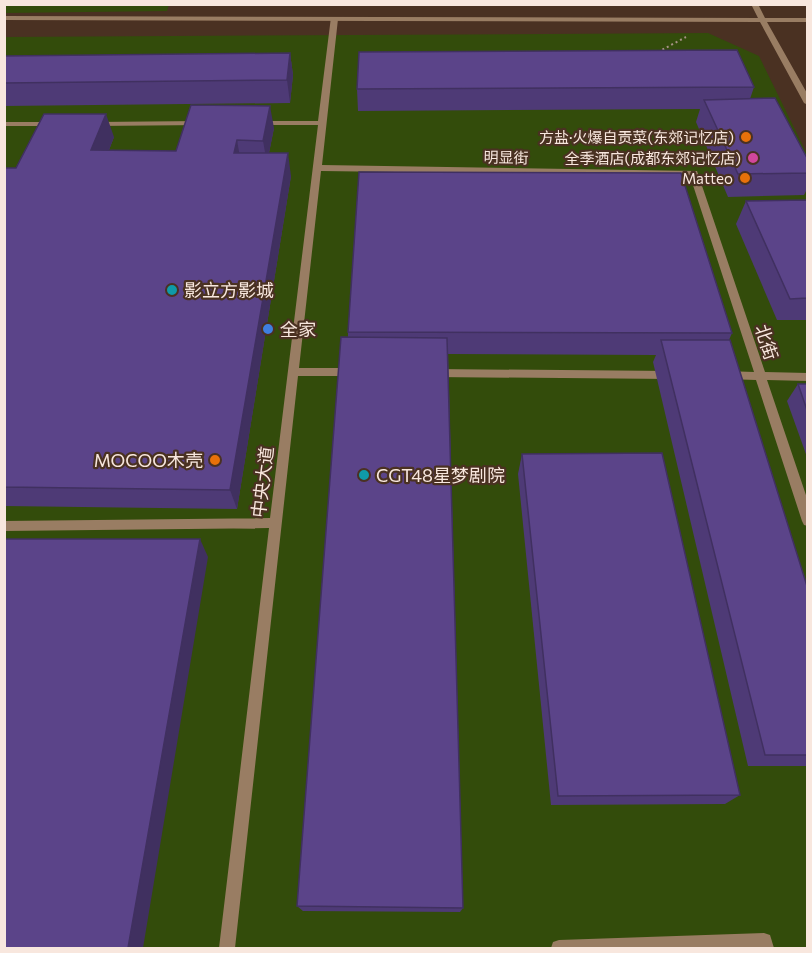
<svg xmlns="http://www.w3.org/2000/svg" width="812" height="953" viewBox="0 0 812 953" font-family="Commissioner,'Noto Sans SC',sans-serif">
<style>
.green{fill:#334c0b}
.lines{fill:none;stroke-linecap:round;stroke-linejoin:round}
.path{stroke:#a89387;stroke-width:2;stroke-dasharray:2 3;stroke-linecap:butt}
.pedestrian{fill:#997d63;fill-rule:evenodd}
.tertiary{fill:#997d63;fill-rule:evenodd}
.wall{fill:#4e3a76}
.shaded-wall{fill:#403060}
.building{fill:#5b4489;stroke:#403060;stroke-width:1.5}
.food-dot{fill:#e8710a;stroke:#4a3122;stroke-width:2}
.hotel-dot{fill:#d1479c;stroke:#4a3122;stroke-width:2}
.culture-dot{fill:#0f9aa8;stroke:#4a3122;stroke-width:2}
.shop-dot{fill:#3f7fe0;stroke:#4a3122;stroke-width:2}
.labels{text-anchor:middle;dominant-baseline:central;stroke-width:4.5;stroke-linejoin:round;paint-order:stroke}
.far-poi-label{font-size:15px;fill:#f8e7de;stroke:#4a3122;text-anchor:end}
.far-street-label{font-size:15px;fill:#f8e7de;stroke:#4a3122}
.poi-label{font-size:18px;fill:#f8e7de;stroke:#4a3122;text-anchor:start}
.street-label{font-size:18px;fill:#f8e7de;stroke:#4a3122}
</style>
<rect width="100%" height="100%" fill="#4a3122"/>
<!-- green -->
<g class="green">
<polygon points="4,5 5,4 169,5 167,11 5,13"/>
<polygon points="708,33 759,56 807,154 807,948 5,948 4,37"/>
</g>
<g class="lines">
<!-- path -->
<polyline class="path" points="658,52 686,37"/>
<!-- pedestrian -->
<g class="pedestrian">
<polygon points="331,17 338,19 322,165 697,171 765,372 808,373 808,381 767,380 808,501 808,526 804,525 802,521 756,380 725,379 720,375 725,371 754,372 690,176 321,171 299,368 353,368 358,372 353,376 298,376 235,948 219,948 269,528 4,531 4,521 270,518 318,125 257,125 253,123 257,121 318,121"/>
<polygon points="201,121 204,121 204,125 95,126 91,124 95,122"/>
<polygon points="4,122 54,122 58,124 54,126 4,126"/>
<polygon points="434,369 671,371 676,375 671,379 434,377 429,373"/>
<polygon points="764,933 770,935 774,948 551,948 553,942 559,940"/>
</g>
<!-- tertiary -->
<polygon class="tertiary" points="751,4 758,4 765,18 808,18 808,22 767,22 808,95 808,105 804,103 760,22 4,20 4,16 758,18"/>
</g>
<!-- wall -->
<g class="wall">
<polygon points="290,53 293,75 290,103 4,106 4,56"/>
<polygon points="754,87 750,99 807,158 807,189 804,195 728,197 696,122 700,109 358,111 357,89"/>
<polygon points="274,128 269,153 291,176 237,509 4,506 4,168 16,168 114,137 109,150 176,151"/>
<polygon points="807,200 807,320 777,320 736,224 746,201"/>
<polygon points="348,332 732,333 729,340 807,586 807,766 748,766 653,362 656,355 448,354 463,908 460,912 303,911 297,906 348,337"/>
<polygon points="798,384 807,384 807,457 787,401"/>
<polygon points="522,454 740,795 725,804 551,805 518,474"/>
</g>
<!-- shaded-wall -->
<g class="shaded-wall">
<polygon points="290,53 293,75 290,103 287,80"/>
<polygon points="270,106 274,128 267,163 263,141"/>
<polygon points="106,114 114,137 100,173 91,150"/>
<polygon points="237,140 241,163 234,153"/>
<polygon points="288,153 291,176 237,509 230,490"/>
<polygon points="200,539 208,557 143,948 128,948"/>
</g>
<!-- building -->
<g class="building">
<polygon points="737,50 754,87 357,89 359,52"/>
<polygon points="290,53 287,80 4,83 4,56"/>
<polygon points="775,98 807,158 807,173 738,174 704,100"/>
<polygon points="191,105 270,106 263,141 237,140 234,153 288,153 230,490 4,487 4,168 16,168 44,114 106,114 91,150 176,151"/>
<polygon points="359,172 681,173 732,333 348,332"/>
<polygon points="807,200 807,298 790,299 746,201"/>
<polygon points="341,337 447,338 463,908 297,906"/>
<polygon points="661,340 730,340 807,586 807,755 765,755"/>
<polygon points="798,384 807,384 807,410"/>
<polygon points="662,453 740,795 558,796 522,454"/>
<polygon points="4,539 200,539 128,948 4,948"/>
</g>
<!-- markers -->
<g class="food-dot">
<circle cx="746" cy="137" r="6"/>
<circle cx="745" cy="178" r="6"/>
<circle cx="215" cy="460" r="6"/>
</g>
<circle class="hotel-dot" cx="753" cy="158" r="6"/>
<g class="culture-dot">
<circle cx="172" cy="290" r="6"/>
<circle cx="364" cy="475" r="6"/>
</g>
<circle class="shop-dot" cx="268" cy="329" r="6"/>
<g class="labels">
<!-- far-poi labels -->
<g class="far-poi-label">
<text x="734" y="137">方盐·火爆自贡菜(东郊记忆店)</text>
<text x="741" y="158">全季酒店(成都东郊记忆店)</text>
<text x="733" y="178">Matteo</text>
</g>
<!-- far-street labels -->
<g class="far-street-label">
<text transform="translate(506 157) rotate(1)">明显街</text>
</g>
<!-- poi labels -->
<g class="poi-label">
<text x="184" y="290">影立方影城</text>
<text x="280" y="329">全家</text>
<text x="203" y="460" text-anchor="end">MOCOO木壳</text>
<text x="376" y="475">CGT48星梦剧院</text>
</g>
<!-- street labels -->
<g class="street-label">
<text transform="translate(767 342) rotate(72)">北街</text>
<text transform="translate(262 482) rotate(-83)">中央大道</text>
</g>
</g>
<!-- border -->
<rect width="812" height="953" fill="none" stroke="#f8e7de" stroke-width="12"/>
</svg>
